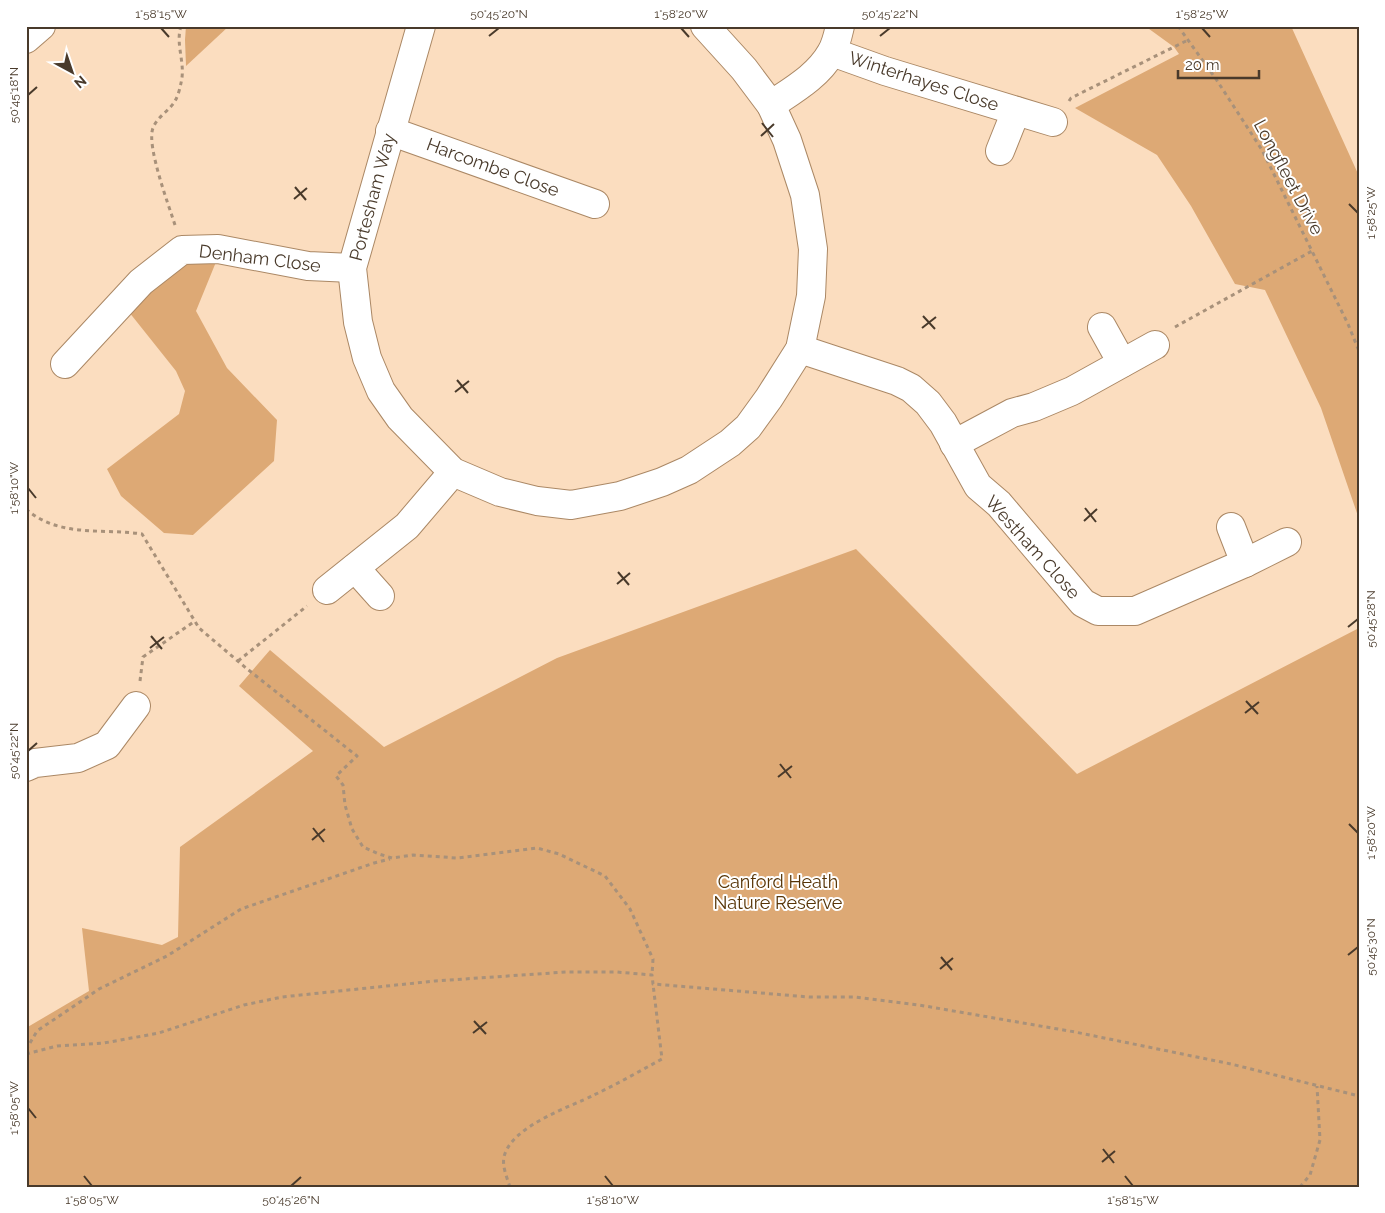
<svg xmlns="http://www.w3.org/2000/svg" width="1385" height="1213" viewBox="0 0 1385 1213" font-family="Raleway,sans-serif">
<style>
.green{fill:#dda975}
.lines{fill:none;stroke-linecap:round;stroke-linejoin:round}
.minor-casing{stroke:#ab8865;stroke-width:30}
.path{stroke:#a8917a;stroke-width:3;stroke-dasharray:4 4;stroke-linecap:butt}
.minor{stroke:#fff;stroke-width:28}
.ticks{fill:none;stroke:#493a2b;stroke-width:2}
.labels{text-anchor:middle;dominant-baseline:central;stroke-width:4;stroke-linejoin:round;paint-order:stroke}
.street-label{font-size:18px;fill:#493a2b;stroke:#fff}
.park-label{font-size:18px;fill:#573406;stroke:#fff}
.neatline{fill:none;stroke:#493a2b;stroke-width:2}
.ticks-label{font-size:12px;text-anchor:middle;fill:#493a2b}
</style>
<rect width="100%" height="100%" fill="#fbddbf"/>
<!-- green -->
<g class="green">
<polygon points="186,26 229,26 186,66 185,40"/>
<polygon points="1145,26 1291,26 1359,176 1359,519 1321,408 1265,290 1235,284 1191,206 1157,155 1075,108 1179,54 1174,47"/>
<polygon points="191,259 216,262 196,311 227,368 277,420 274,461 193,535 164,533 121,496 107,469 179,414 185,391 176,371 125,307"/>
<polygon points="856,549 1077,774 1359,628 1359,1187 26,1187 26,1028 89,991 82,928 162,945 178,937 180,847 313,751 239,686 270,650 384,747 557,658"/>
</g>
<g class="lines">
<defs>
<g id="minor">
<polyline points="421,26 352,268 358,322 367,358 381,391 400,418 453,472 500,492 537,501 571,505 620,496 662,482 689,470 730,443 748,427 769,398 800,349 811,296 813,249 805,195 787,140 771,105 744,69 705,26"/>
<polyline points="26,39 41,26"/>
<polyline points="832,52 885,71 1053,122"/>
<path d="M 771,105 C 793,90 818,76 831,53 C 836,45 838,35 840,26"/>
<polyline points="390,131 595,204"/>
<polyline points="1000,151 1016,111"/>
<polyline points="1102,327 1122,363"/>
<polyline points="800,349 897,381 911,388 928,403 943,423 978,486 999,504 1083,603 1098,611 1135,611 1245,563 1287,542"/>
<polyline points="65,364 141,282 182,250 218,249 308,266 352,268"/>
<polyline points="954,444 1012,413 1034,407 1072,391 1155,345"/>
<polyline points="1231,527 1245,563"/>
<polyline points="355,568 380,596"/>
<polyline points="327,590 407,526 453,472"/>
<polyline points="26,767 35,763 78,758 107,745 136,706"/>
</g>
</defs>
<!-- minor casing -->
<use href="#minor" class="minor-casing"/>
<!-- path -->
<g class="path">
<polyline points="1178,26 1216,79 1262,150 1348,324 1359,351"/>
<polyline points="1069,101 1071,98 1188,40"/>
<path d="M 175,225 C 169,206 146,145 153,128 C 157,117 169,111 175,101 C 178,96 180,88 181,83 C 186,63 175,45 181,26"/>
<polyline points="1175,327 1312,251"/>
<path d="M 26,509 C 59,538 102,528 142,534 L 199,628 L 246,668 L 357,756 L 336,776 L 343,785 L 345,805 L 352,829 L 363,847 L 379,854 L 392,858 L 413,855 L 457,858 L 537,848 L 559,854 L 605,876 L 630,909 L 653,959 L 652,975"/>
<polyline points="238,661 307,606"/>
<polyline points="140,681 143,657 195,621"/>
<polyline points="26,1050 37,1031 99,989 167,956 241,909 374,863 390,859"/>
<polyline points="26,1054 57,1046 104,1043 159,1033 244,1005 282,997 435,981 566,972 617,972 652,975 653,984 809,997 855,997 919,1005 1075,1032 1231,1064 1359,1096"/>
<path d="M 510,1187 C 507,1178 502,1166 504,1157 C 511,1126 570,1107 594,1095 C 617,1084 640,1071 662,1059 L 653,984"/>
<polyline points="1300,1187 1310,1175 1320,1140 1317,1086"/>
</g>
<!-- minor -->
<use href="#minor" class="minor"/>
</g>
<!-- ticks -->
<path class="ticks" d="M 161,28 L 169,37M 681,28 L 689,37M 1202,28 L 1210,37M 489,36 L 499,28M 880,36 L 890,28M 28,95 L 37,87M 762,123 L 773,137M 761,136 L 774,124M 295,187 L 306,200M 294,199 L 307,188M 1349,204 L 1358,213M 923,316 L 935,329M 922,328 L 936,317M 457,380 L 468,393M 455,392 L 469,381M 28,488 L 36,498M 1085,508 L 1096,522M 1084,521 L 1097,509M 618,572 L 629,585M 617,584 L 630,573M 1348,627 L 1358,619M 151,636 L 162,649M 150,648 L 164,637M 1246,701 L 1258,714M 1245,713 L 1259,702M 28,751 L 37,743M 780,764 L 791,778M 778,777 L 792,766M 1349,824 L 1358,833M 313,828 L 324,842M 312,840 L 325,829M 1348,955 L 1358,947M 941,957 L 952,970M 940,969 L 953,958M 474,1021 L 486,1034M 473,1033 L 487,1022M 28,1108 L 36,1118M 1103,1149 L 1114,1163M 1102,1162 L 1115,1151M 84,1176 L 92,1186M 605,1176 L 613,1186M 1125,1176 L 1133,1186M 291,1186 L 301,1177"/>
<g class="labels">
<!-- street labels -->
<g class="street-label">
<text transform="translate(924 81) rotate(18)">Winterhayes Close</text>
<text transform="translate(493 167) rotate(20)">Harcombe Close</text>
<text transform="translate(1289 177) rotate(62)">Longfleet Drive</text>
<text transform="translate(372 197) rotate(-75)">Portesham Way</text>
<text transform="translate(260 258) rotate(7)">Denham Close</text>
<text transform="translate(1033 547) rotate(48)">Westham Close</text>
</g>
<!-- park labels -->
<g class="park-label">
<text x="778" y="881">Canford Heath<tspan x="778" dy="21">Nature Reserve</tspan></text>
</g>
</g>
<!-- border -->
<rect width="1385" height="1213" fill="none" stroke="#ffffff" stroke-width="55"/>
<!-- north arrow -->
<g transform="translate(72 72) rotate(140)" stroke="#ffffff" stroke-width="4" paint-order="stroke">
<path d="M0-4L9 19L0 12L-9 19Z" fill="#493a2b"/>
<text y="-8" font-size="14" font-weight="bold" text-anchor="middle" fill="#493a2b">N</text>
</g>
<!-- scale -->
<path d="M1178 70v8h81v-8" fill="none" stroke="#493a2b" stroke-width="2.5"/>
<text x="1185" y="70" font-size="15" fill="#493a2b" stroke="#ffffff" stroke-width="4" paint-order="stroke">20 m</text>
<rect x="28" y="28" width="1330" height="1158" class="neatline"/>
<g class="ticks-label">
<text x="161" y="18">1°58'15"W</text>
<text x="499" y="18">50°45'20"N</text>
<text x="681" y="18">1°58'20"W</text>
<text x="890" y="18">50°45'22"N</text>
<text x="1202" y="18">1°58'25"W</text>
<text transform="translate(14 95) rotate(-90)" y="4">50°45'18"N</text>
<text transform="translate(1371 213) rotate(-90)" y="4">1°58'25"W</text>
<text transform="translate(14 488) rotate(-90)" y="4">1°58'10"W</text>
<text transform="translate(1371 619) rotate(-90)" y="4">50°45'28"N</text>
<text transform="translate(14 751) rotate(-90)" y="4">50°45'22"N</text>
<text transform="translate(1371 833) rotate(-90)" y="4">1°58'20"W</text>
<text transform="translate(1371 947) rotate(-90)" y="4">50°45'30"N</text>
<text transform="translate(14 1108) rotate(-90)" y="4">1°58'05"W</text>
<text x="92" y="1204">1°58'05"W</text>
<text x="291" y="1204">50°45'26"N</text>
<text x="613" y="1204">1°58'10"W</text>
<text x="1133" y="1204">1°58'15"W</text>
</g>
</svg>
